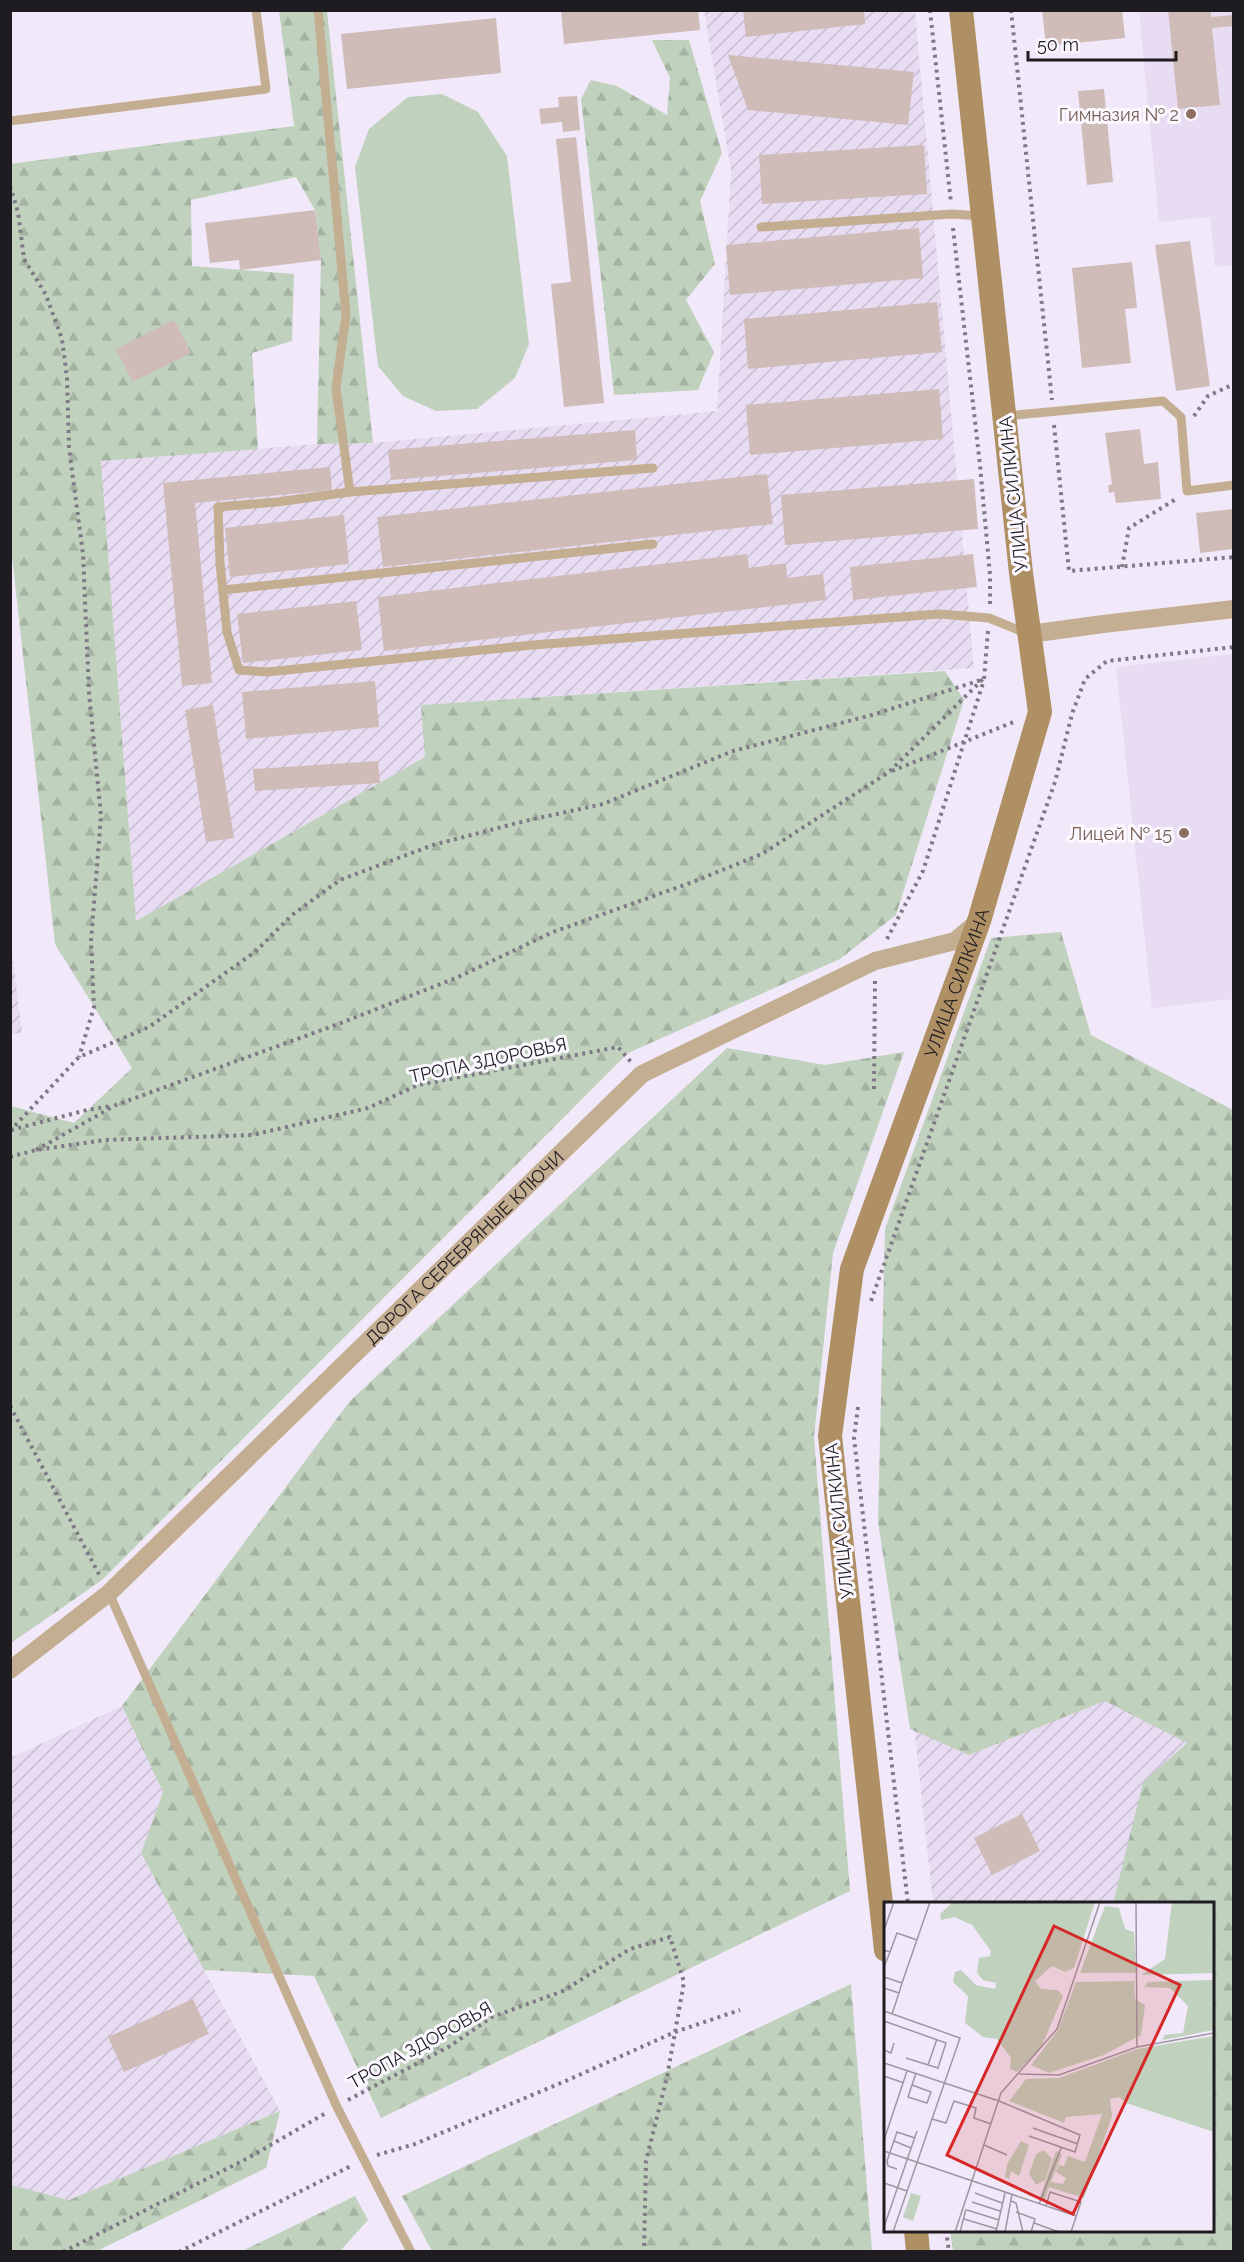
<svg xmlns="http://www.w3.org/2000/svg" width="1244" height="2262" viewBox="0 0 1244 2262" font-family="Raleway,sans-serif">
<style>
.built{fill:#e8dcf3}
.industrial{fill:url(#industrial-furrows)}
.forest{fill:url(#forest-firs)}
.pitch{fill:#c0d1be}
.building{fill:#cfbbb8}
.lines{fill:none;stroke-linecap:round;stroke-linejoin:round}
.path{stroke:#7e7984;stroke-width:4;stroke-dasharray:3 4.5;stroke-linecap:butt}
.service{stroke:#c4ae92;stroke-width:9}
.minor{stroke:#c4ae92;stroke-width:18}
.secondary{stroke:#af9064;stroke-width:24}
.education-dot{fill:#8d6e63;stroke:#fcf8ff;stroke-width:2}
.labels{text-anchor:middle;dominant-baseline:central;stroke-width:6;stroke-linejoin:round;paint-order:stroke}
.education-label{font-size:18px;fill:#785e54;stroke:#fcf8ff;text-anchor:end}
.street-label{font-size:18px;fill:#1e1b21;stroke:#fcf8ff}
.inset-road{fill:none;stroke:#9d97a3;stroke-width:1.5}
.view{fill:#d62828;fill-opacity:0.15;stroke:#d62828;stroke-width:3}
.inset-edge{fill:none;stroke:#1e1b21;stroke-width:3}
</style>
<defs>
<pattern id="industrial-furrows" width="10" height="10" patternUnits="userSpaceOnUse" patternTransform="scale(1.5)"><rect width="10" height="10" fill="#e8dcf3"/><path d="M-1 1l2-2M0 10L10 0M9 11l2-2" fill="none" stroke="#c7bcd0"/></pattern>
<pattern id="forest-firs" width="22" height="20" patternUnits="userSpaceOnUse" patternTransform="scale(1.5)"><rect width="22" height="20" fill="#c0d1be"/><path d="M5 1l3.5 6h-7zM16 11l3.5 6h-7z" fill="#a5b3a3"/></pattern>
</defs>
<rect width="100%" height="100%" fill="#f1e9f9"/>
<!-- built -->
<g class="built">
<polygon points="1139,11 1233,11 1233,265 1215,267 1210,217 1159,222"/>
<polygon points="1233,654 1233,999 1152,1008 1116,667"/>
</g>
<!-- industrial -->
<g class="industrial">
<polygon points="704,11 915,11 974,668 422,705 425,757 136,921 101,461 317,444 373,443 717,411 731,171"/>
<polygon points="10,935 22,1033 11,1034 10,1034"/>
<polygon points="1233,1203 1233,2251 1212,2230 1212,1904 933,1903 887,1474"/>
<polygon points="122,1706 163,1792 141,1853 280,2111 69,2200 11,2185 10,1758"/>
</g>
<!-- forest -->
<g class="forest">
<polygon points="279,11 327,11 373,443 317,444 321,260 315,210 296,177 191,200 192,266 294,274 292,341 252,353 258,449 101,461 136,921 425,757 421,705 945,671 964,700 896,915 840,959 628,1053 102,1580 11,1643 11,1106 74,1123 132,1068 55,944 11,547 10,164 294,126"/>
<polygon points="652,40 689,40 722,153 700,201 715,264 686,300 714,352 698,390 614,395 581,99 591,80 617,86 667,115 670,78"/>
<polygon points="1061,932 1091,1035 1233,1110 1233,2251 953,2251 950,2231 1212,2230 1212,1904 1113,1903 1143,1782 1187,1743 1105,1701 969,1755 910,1729 878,1522 885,1229 991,938"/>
<polygon points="727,1048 825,1065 904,1052 833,1253 814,1437 850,1891 381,2118 314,1976 204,1970 141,1853 163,1792 122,1706 350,1401"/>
<polygon points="851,1984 872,2251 432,2251 402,2196"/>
<polygon points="280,2111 266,2168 97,2251 11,2251 11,2185 69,2200"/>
<polygon points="355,2196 368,2220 340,2251 242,2251"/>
</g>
<!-- pitch -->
<polygon class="pitch" points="442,94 478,112 507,156 529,344 515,378 477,409 436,411 403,396 378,366 355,167 369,129 408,97"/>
<!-- building -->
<g class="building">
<polygon points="561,10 698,10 700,30 564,44"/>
<polygon points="743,10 864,10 865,24 746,37"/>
<polygon points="1042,10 1122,10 1125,38 1046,46"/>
<polygon points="1168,10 1211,10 1211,17 1234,15 1234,26 1212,28 1220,105 1178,109"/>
<polygon points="496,18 501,73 347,89 341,34"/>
<polygon points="728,55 914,72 908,125 748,110"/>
<polygon points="1104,89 1113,182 1087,185 1078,91"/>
<polygon points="577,96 580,130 563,132 562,122 541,124 539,109 559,107 558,97"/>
<polygon points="576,137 604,403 564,407 551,284 571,282 556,139"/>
<polygon points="924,145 927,194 762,204 759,155"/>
<polygon points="315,210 321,260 240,270 239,260 210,263 205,223"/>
<polygon points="919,228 923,278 730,295 726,245"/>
<polygon points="1190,241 1210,386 1176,391 1155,245"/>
<polygon points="1132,262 1137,308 1125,309 1131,363 1082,368 1072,268"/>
<polygon points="937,302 942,352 748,369 744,319"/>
<polygon points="174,320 191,353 133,382 116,349"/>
<polygon points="939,389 943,439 750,455 746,405"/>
<polygon points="1140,429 1144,464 1158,462 1161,499 1116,503 1114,492 1109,493 1108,486 1112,484 1105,433"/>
<polygon points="635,430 637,460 391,480 388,450"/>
<polygon points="330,467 332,490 195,503 212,683 182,686 163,483"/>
<polygon points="767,474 773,524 383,567 377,517"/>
<polygon points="974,479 978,529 785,545 781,495"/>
<polygon points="1234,509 1234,549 1200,553 1196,513"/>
<polygon points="344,515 349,564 230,577 225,528"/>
<polygon points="747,554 749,568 786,563 787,578 823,574 826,600 384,651 378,597"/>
<polygon points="973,554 977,587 853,600 850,567"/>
<polygon points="356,601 362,650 243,663 237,614"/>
<polygon points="375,681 379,727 246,739 242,692"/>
<polygon points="213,705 234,838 206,842 185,710"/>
<polygon points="378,761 380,783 255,791 253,769"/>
<polygon points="1022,1814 1040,1851 992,1875 974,1838"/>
<polygon points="193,1999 209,2034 124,2072 108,2037"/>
</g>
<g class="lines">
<!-- path -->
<g class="path">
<polyline points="930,10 951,203"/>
<polyline points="1011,10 1052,400"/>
<polyline points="10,186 18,212 24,259 46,295 62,339 67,378 69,448 83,554 89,693 101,816 91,941 94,1007 79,1057"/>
<polyline points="953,228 980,465 990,575 990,606"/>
<polyline points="1194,416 1208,396 1234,384"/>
<polyline points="1054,425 1069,571 1234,557"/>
<polyline points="1122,567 1129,528 1176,499"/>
<polyline points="892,771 1016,721"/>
<polyline points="887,939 923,871 984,680"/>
<polyline points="874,1089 875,979"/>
<polyline points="11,1130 87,1110 112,1106"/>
<polyline points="10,1131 79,1057 149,1027 255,952 292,915 340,880 433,845 525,821 603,804 733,751 872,715 984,679 988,631"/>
<polyline points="36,1150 116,1105 341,1023 456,978 553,932 690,883 762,854 889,772 983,679"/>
<polyline points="10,1157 36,1150 105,1140 252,1135 368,1108 418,1085 618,1047 631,1062"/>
<polyline points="871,1301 1055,782 1072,714 1085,679 1107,661 1234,647"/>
<polyline points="10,1406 101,1578"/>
<polyline points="858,1407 854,1438 908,1904"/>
<polyline points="348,2100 450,2046 492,2017 563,1991 630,1949 670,1937 684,1982 667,2077 646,2161 644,2252"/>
<polyline points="377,2155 415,2144 568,2080 675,2032 740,2010"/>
<polyline points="946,2230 949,2252"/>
<polyline points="63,2252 248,2158 326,2113"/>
<polyline points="179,2252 353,2165"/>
</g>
<!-- service -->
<g class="service">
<polyline points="318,10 346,315 336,388 350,492"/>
<polyline points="10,121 266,89 256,10"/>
<polyline points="761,227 952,214 981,216"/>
<polyline points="1006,416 1163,401 1181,417 1187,491 1234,485"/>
<polyline points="653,468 350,492 277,502 218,507 220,563 227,632 239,670 267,672 533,645 939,614 989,618 1028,634"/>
<polyline points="223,590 653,544"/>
<polyline points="109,1593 337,2107 411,2252"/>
</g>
<!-- minor -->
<g class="minor">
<polyline points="1030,634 1103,624 1234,609"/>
<path id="s1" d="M 10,1670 L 109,1593 L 642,1074 L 875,961 L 955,941 L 979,921"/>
</g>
<!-- secondary -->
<g class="secondary">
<path id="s2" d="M 886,1950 L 830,1436 L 852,1269 L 979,921 L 1040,712 L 1021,573 L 961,10"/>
<polyline points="916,2230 918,2252"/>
</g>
</g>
<!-- markers -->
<g class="education-dot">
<circle cx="1191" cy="114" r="6"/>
<circle cx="1184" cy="833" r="6"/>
</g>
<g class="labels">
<!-- education labels -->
<g class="education-label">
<text x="1179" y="114">Гимназия № 2</text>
<text x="1172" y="833">Лицей № 15</text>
</g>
<!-- street labels -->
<g class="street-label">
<text transform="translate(1013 494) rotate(-96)">УЛИЦА СИЛКИНА</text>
<text stroke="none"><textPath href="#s2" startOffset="990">УЛИЦА СИЛКИНА</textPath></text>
<text transform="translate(488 1060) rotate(-12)">ТРОПА ЗДОРОВЬЯ</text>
<text stroke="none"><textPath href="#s1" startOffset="621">ДОРОГА СЕРЕБРЯНЫЕ КЛЮЧИ</textPath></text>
<text transform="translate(839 1521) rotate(-96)">УЛИЦА СИЛКИНА</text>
<text transform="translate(420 2045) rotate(-29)">ТРОПА ЗДОРОВЬЯ</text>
</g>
</g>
<!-- overview -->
<g transform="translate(884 1902)">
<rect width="330" height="330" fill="#f1e9f9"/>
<path d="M 69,0 L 211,0 L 190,66 L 181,70 L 168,64 L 151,79 L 157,87 L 174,88 L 179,94 L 157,146 L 133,170 L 126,167 L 127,156 L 113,137 L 99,135 L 81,121 L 84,94 L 69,80 L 71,70 L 77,68 L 92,83 L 111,87 L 112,81 L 99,78 L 93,71 L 95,56 L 106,54 L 107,49 L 88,23 L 70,15 L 57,18 L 56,12 ZM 288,0 L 330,0 L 330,71 L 257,73 L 281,57 ZM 221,4 L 235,6 L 241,27 L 250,30 L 252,71 L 196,71 ZM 330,78 L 330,128 L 279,138 L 280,133 L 299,131 L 304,104 L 286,86 L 260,85 L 264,80 ZM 250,79 L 251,97 L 261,103 L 257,133 L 220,153 L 165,171 L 147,163 L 174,128 L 192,80 ZM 330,134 L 330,230 L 242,201 L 235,195 L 226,197 L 228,214 L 200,296 L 165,285 L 161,298 L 155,298 L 172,249 L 178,252 L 167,280 L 179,282 L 182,276 L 172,270 L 175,263 L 180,264 L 184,254 L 201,260 L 218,212 L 182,215 L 180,221 L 125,199 L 142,177 L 175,176 L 253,147 ZM 137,239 L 145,243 L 135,274 L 127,269 L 125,277 L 121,275 L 123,262 Z" fill="#c0d1be"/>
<path d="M 160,248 L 168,257 L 161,278 L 152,283 L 145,272 L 152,252 ZM 27,291 L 37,294 L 29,319 L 19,315 Z" fill="#c0d1be"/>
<path class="inset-road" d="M 252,0 L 253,145M 0,28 L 10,0M 0,48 L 6,50 L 0,65M 6,50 L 13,31 L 33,38M 0,75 L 18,81 L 15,91M 18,81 L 46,0M 0,86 L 15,91 L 8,112M 0,109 L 76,136 L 9,330M 0,119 L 62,141 L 54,166 L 22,156M 0,148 L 7,151 L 10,141M 0,161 L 115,199 L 196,233 L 191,250 L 145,234M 44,163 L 53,137M 135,172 L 175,173 L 253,145 L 330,131M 0,174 L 20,181M 28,183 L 47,190 L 43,201 L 24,195 L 32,171M 48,217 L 62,221 L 70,199 L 92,206 L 90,216 L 107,222M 149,226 L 194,242M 0,238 L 23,169M 10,239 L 27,246M 100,243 L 123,253M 0,249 L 192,314M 13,267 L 4,264 L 3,259 L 13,230 L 31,236M 0,281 L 23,289M 91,291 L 118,301M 127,299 L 132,301 L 139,330M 88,300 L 116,309M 155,302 L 177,246M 162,304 L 166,290 L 197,300 L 187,330M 83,308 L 115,318M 132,310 L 151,317 L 147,330M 80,317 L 113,327M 150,321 L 175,330M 0,325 L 33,229M 71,330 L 117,191 L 173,127 L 216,0M 76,330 L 82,307M 112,330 L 121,291M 121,330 L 128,292"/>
<path class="view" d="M 170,24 L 296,83 L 189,312 L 63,253 Z"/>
<rect width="330" height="330" class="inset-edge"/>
</g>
<!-- border -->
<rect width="1244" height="2262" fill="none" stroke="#1e1b21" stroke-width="24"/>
<!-- scale -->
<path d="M1028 51v9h148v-9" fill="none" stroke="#1e1b21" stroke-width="3"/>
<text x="1037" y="51" font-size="18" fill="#1e1b21" stroke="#fcf8ff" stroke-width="4.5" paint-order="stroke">50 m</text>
</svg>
